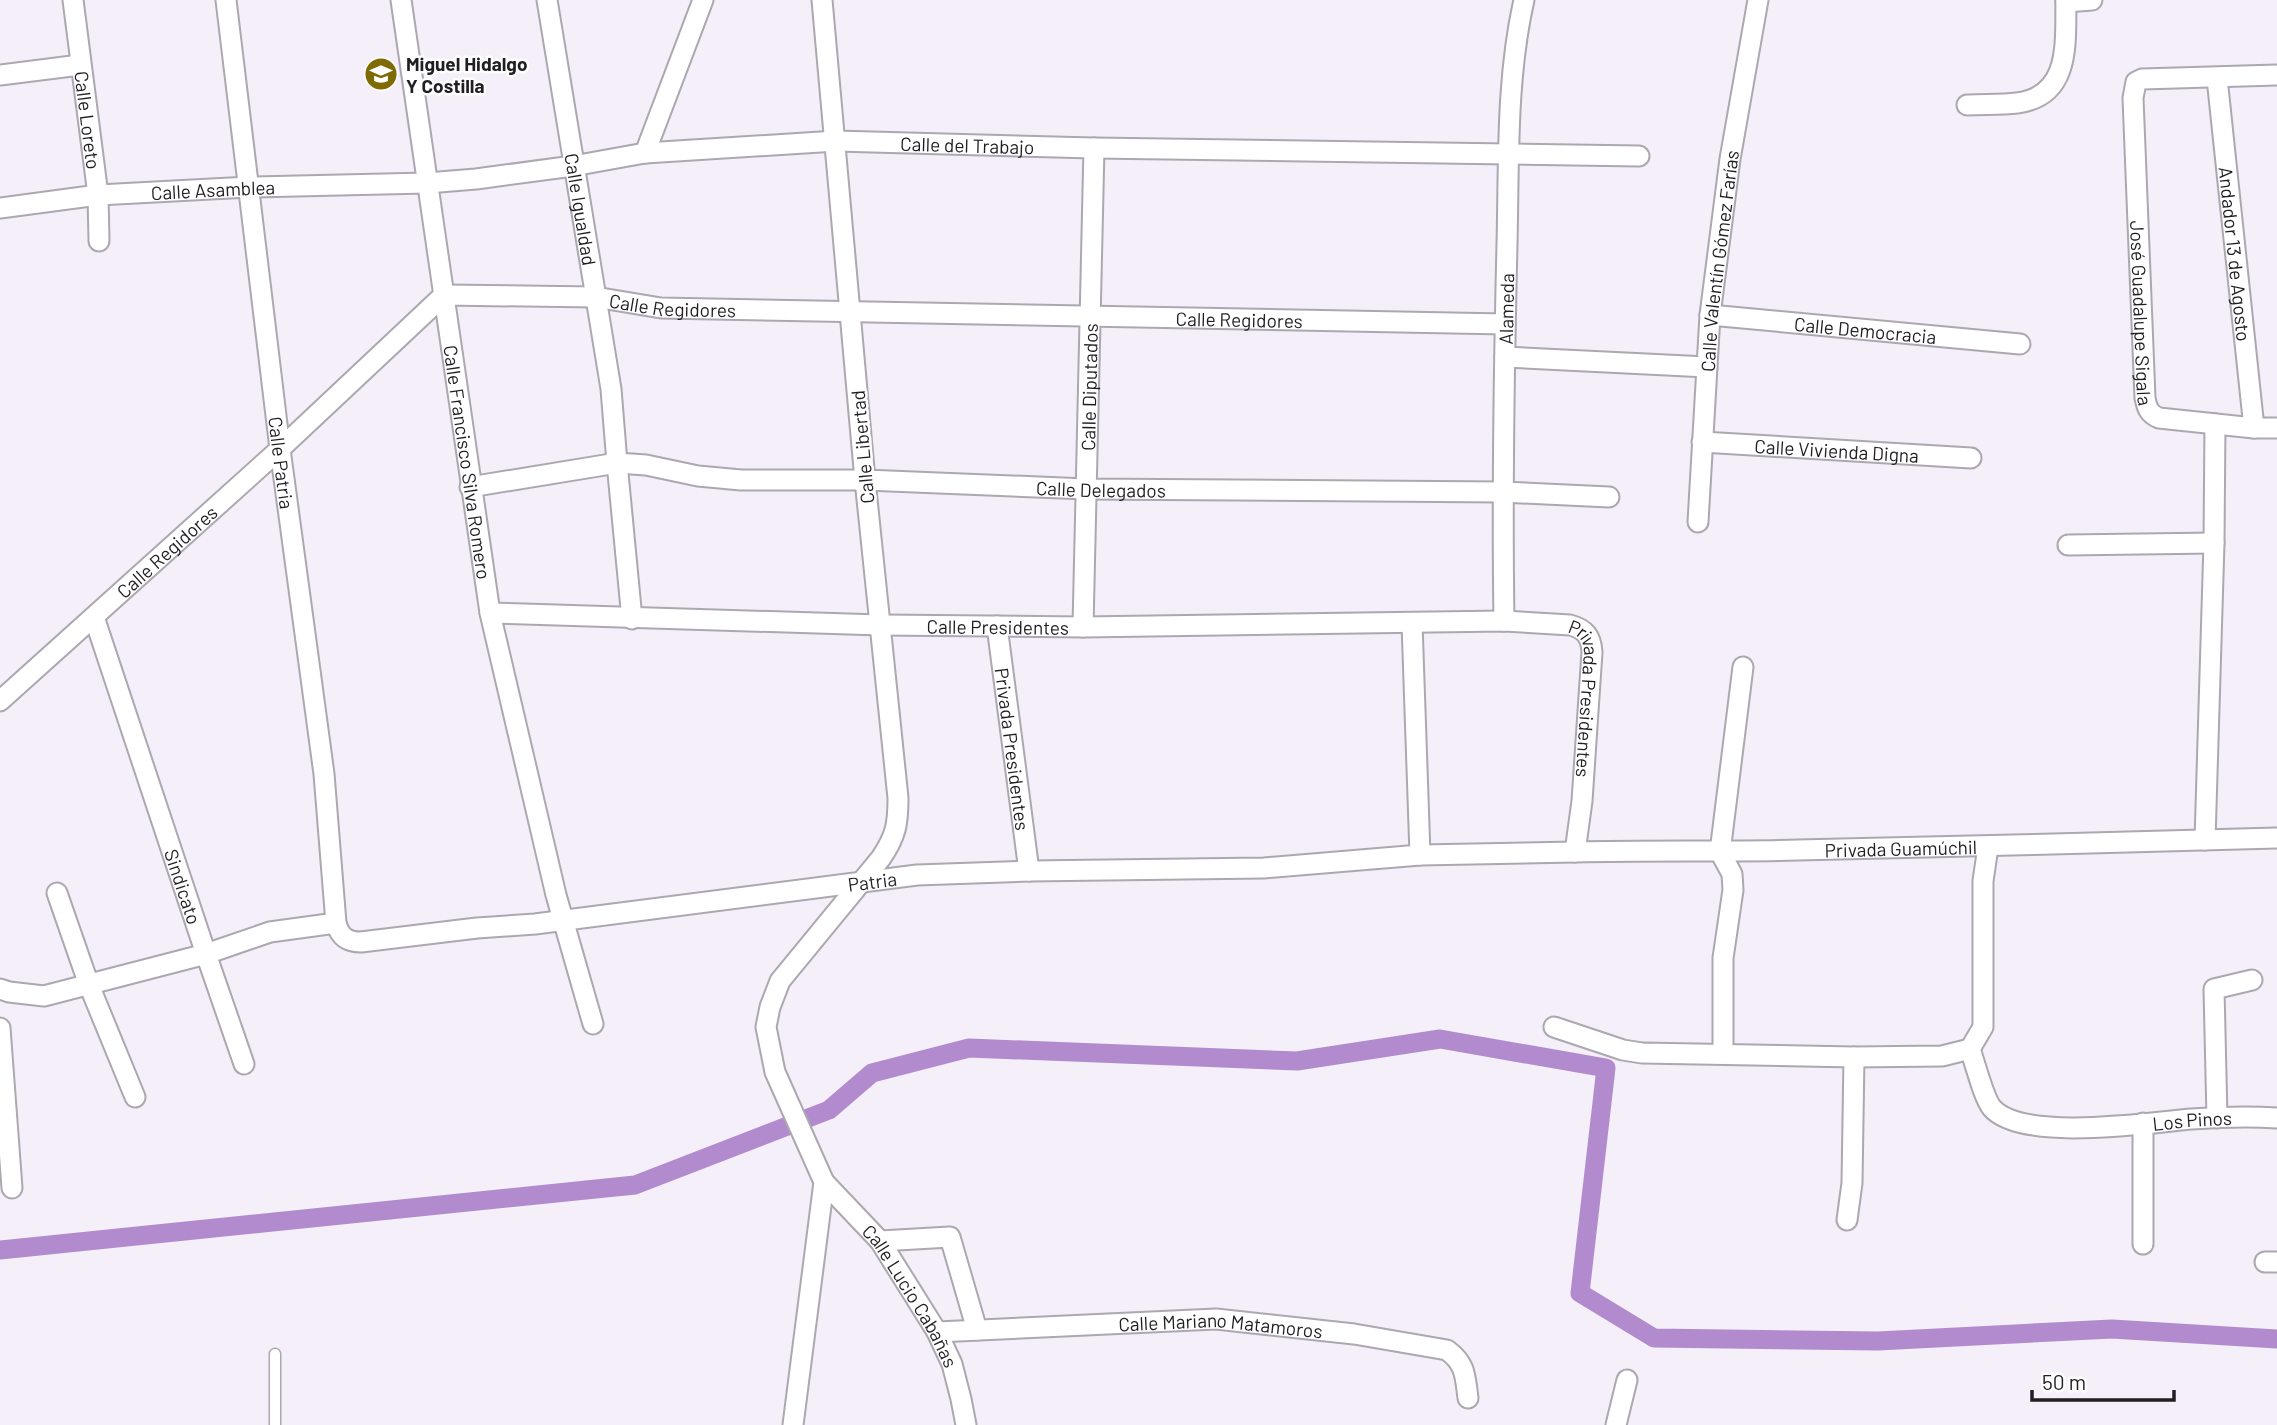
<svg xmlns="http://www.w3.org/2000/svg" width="2277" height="1425" viewBox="0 0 2277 1425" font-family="Barlow,sans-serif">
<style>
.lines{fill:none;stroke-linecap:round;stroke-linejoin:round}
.canal{stroke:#b18bcd;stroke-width:19}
.service-casing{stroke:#aca7b0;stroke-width:13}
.minor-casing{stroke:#aca7b0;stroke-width:23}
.service{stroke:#fff;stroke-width:10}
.minor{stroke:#fff;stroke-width:19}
.labels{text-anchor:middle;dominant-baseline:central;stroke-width:5;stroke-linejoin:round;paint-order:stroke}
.poi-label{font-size:19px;font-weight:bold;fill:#201e22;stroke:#fefefe;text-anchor:start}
.street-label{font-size:19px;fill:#201e22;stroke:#fefefe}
</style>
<rect width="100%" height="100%" fill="#f4eff9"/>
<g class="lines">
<!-- canal -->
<polyline class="canal" points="0,1250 635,1185 829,1110 872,1073 969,1048 1297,1061 1440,1039 1606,1068 1580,1293 1654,1338 1878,1341 2112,1329 2277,1339"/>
<defs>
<polyline id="service" points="275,1425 275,1354"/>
<g id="minor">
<path id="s1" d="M 73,0 L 98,195 L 99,241"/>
<path id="s2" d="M 226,0 L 280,449 L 324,774 L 336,923 C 340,937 347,942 361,942 L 477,928 L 535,924 L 917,875 L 1029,871 L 1264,868 L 1420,855 L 1575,852"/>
<path id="s3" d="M 401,0 L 490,613 L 556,895 L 593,1024"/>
<path id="s4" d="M 547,0 L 611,389 L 617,463 L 646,465 L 698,476 L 741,480 L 865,480 L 1087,489 L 1502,492 L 1609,497"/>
<polyline points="2066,2 2092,0"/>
<polyline points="0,75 80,65"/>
<path id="s5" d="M 2277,75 L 2142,79 L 2136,82 L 2133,98 L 2145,398 C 2147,408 2149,414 2159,418 L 2254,428 L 2277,428"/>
<path id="s6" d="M 2217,78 L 2254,428"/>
<path d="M 1967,105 C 1984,104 2001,105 2017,103 C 2072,96 2065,41 2066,0"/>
<polyline points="645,153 703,0"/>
<path id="s7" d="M 0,208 L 98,195 L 249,187 L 427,183 L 476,179 L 573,166 L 645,153 L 836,141 L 1094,148 L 1639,156"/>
<path id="s8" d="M 1710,315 L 2020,344"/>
<polyline points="1505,357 1707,367"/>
<path id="s9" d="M 1702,442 L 1971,458"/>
<polyline points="470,487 617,463 632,619"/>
<path id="s10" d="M 1698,522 L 1710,315 L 1730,159 L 1758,0"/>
<polyline points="2068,545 2214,543"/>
<path id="s11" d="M 490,613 L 880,625 L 1083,627 L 1504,621 L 1570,625 C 1585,629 1591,636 1592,652 L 1582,801 L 1575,852 C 1649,850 1724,852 1798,850 C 1958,847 2117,842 2277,838"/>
<path id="s12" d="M 94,617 L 206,954 L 244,1064"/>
<path id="s13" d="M 1504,621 C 1502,495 1504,369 1507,244 C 1509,163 1506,79 1524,0"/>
<polyline points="1412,623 1420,855"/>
<path id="s14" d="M 997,626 L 1029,871"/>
<path id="s15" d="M 1083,627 L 1094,148"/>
<path id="s16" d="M 0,701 L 280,449 L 444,295 L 595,297 L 661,308 L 1505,324"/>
<polyline points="2205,840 2214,543 2215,424"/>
<polyline points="57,893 89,985 135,1097"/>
<polyline points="0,989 9,992 44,996 206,954 270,932 336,923"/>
<polyline points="1554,1027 1623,1050 1642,1053 1854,1057 1942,1056 1970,1049 1983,1027 1983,881 1988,847"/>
<polyline points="0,1028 12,1188"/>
<path id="s17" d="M 1970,1049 C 1975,1063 1984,1099 1992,1108 C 2022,1142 2148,1123 2191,1119 C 2220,1117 2249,1116 2277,1118"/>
<polyline points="1723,1053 1723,958 1733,890 1732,874 1720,852 1743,667"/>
<polyline points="2217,1118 2214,989 2252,980"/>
<polyline points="2143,1123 2143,1244"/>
<path id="s18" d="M 824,1182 L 880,1241 L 937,1332 L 952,1364 L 961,1399 L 966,1425"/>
<polyline points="1847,1220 1852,1183 1854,1057"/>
<polyline points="880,1241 950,1237 977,1330"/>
<polyline points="2265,1262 2277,1262"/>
<path id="s19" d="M 937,1332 L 1216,1319 L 1354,1334 L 1447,1350 C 1466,1364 1465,1376 1468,1398"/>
<path d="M 793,1425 L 824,1182 L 775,1072 L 766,1027 L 770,1007 L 780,981 L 881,858 C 896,836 898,824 898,798 L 865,480 L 822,0"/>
<polyline points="1616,1425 1627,1380"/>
</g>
</defs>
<!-- service casing -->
<use href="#service" class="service-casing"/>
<!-- minor casing -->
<use href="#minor" class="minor-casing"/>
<!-- service -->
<use href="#service" class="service"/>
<!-- minor -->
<use href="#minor" class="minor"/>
</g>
<!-- icons -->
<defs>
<symbol id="school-disc" viewBox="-11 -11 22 22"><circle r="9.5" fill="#7e6b04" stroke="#fefefe"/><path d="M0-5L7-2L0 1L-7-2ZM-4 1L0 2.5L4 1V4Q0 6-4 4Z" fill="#fff"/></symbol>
</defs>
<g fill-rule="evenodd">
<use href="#school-disc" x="362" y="55" width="38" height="38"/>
</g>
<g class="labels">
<!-- poi labels -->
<g class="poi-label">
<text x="406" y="63">Miguel Hidalgo<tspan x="406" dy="22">Y Costilla</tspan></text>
</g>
<!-- street labels -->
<g class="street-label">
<text stroke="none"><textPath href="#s1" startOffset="121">Calle Loreto</textPath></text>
<text stroke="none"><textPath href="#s7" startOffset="971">Calle del Trabajo</textPath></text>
<text stroke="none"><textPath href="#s7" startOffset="214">Calle Asamblea</textPath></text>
<text stroke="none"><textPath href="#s4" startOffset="212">Calle Igualdad</textPath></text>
<text stroke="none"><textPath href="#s6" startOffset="177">Andador 13 de Agosto</textPath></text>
<text stroke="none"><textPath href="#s10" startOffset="262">Calle Valentín Gómez Farías</textPath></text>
<text stroke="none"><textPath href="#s16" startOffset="831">Calle Regidores</textPath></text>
<text stroke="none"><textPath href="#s13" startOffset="312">Alameda</textPath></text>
<text stroke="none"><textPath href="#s5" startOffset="373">José Guadalupe Sigala</textPath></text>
<text stroke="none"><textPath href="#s16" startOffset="1398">Calle Regidores</textPath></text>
<text stroke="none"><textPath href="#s8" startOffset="156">Calle Democracia</textPath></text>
<text stroke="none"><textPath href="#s15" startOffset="240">Calle Diputados</textPath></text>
<text transform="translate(862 447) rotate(-95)">Calle Libertad</text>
<text stroke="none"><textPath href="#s9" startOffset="135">Calle Vivienda Digna</textPath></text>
<text stroke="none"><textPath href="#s2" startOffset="466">Calle Patria</textPath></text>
<text stroke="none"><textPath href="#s3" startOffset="467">Calle Francisco Silva Romero</textPath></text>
<text stroke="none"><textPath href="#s4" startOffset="954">Calle Delegados</textPath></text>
<text stroke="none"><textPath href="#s16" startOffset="224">Calle Regidores</textPath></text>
<text stroke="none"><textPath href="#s11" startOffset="508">Calle Presidentes</textPath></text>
<text stroke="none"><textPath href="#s11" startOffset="1162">Privada Presidentes</textPath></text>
<text stroke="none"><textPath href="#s14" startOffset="124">Privada Presidentes</textPath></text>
<text stroke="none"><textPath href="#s11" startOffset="1645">Privada Guamúchil</textPath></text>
<text stroke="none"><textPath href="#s2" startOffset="1479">Patria</textPath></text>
<text stroke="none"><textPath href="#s12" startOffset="284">Sindicato</textPath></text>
<text stroke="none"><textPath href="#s17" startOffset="268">Los Pinos</textPath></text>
<text stroke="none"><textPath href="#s18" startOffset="144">Calle Lucio Cabañas</textPath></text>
<text stroke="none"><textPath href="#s19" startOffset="284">Calle Mariano Matamoros</textPath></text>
</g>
</g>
<!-- scale -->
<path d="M2032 1390v10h142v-10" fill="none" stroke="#201e22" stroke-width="3.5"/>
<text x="2042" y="1390" font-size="21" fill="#201e22" stroke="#fefefe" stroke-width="5" paint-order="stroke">50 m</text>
</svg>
